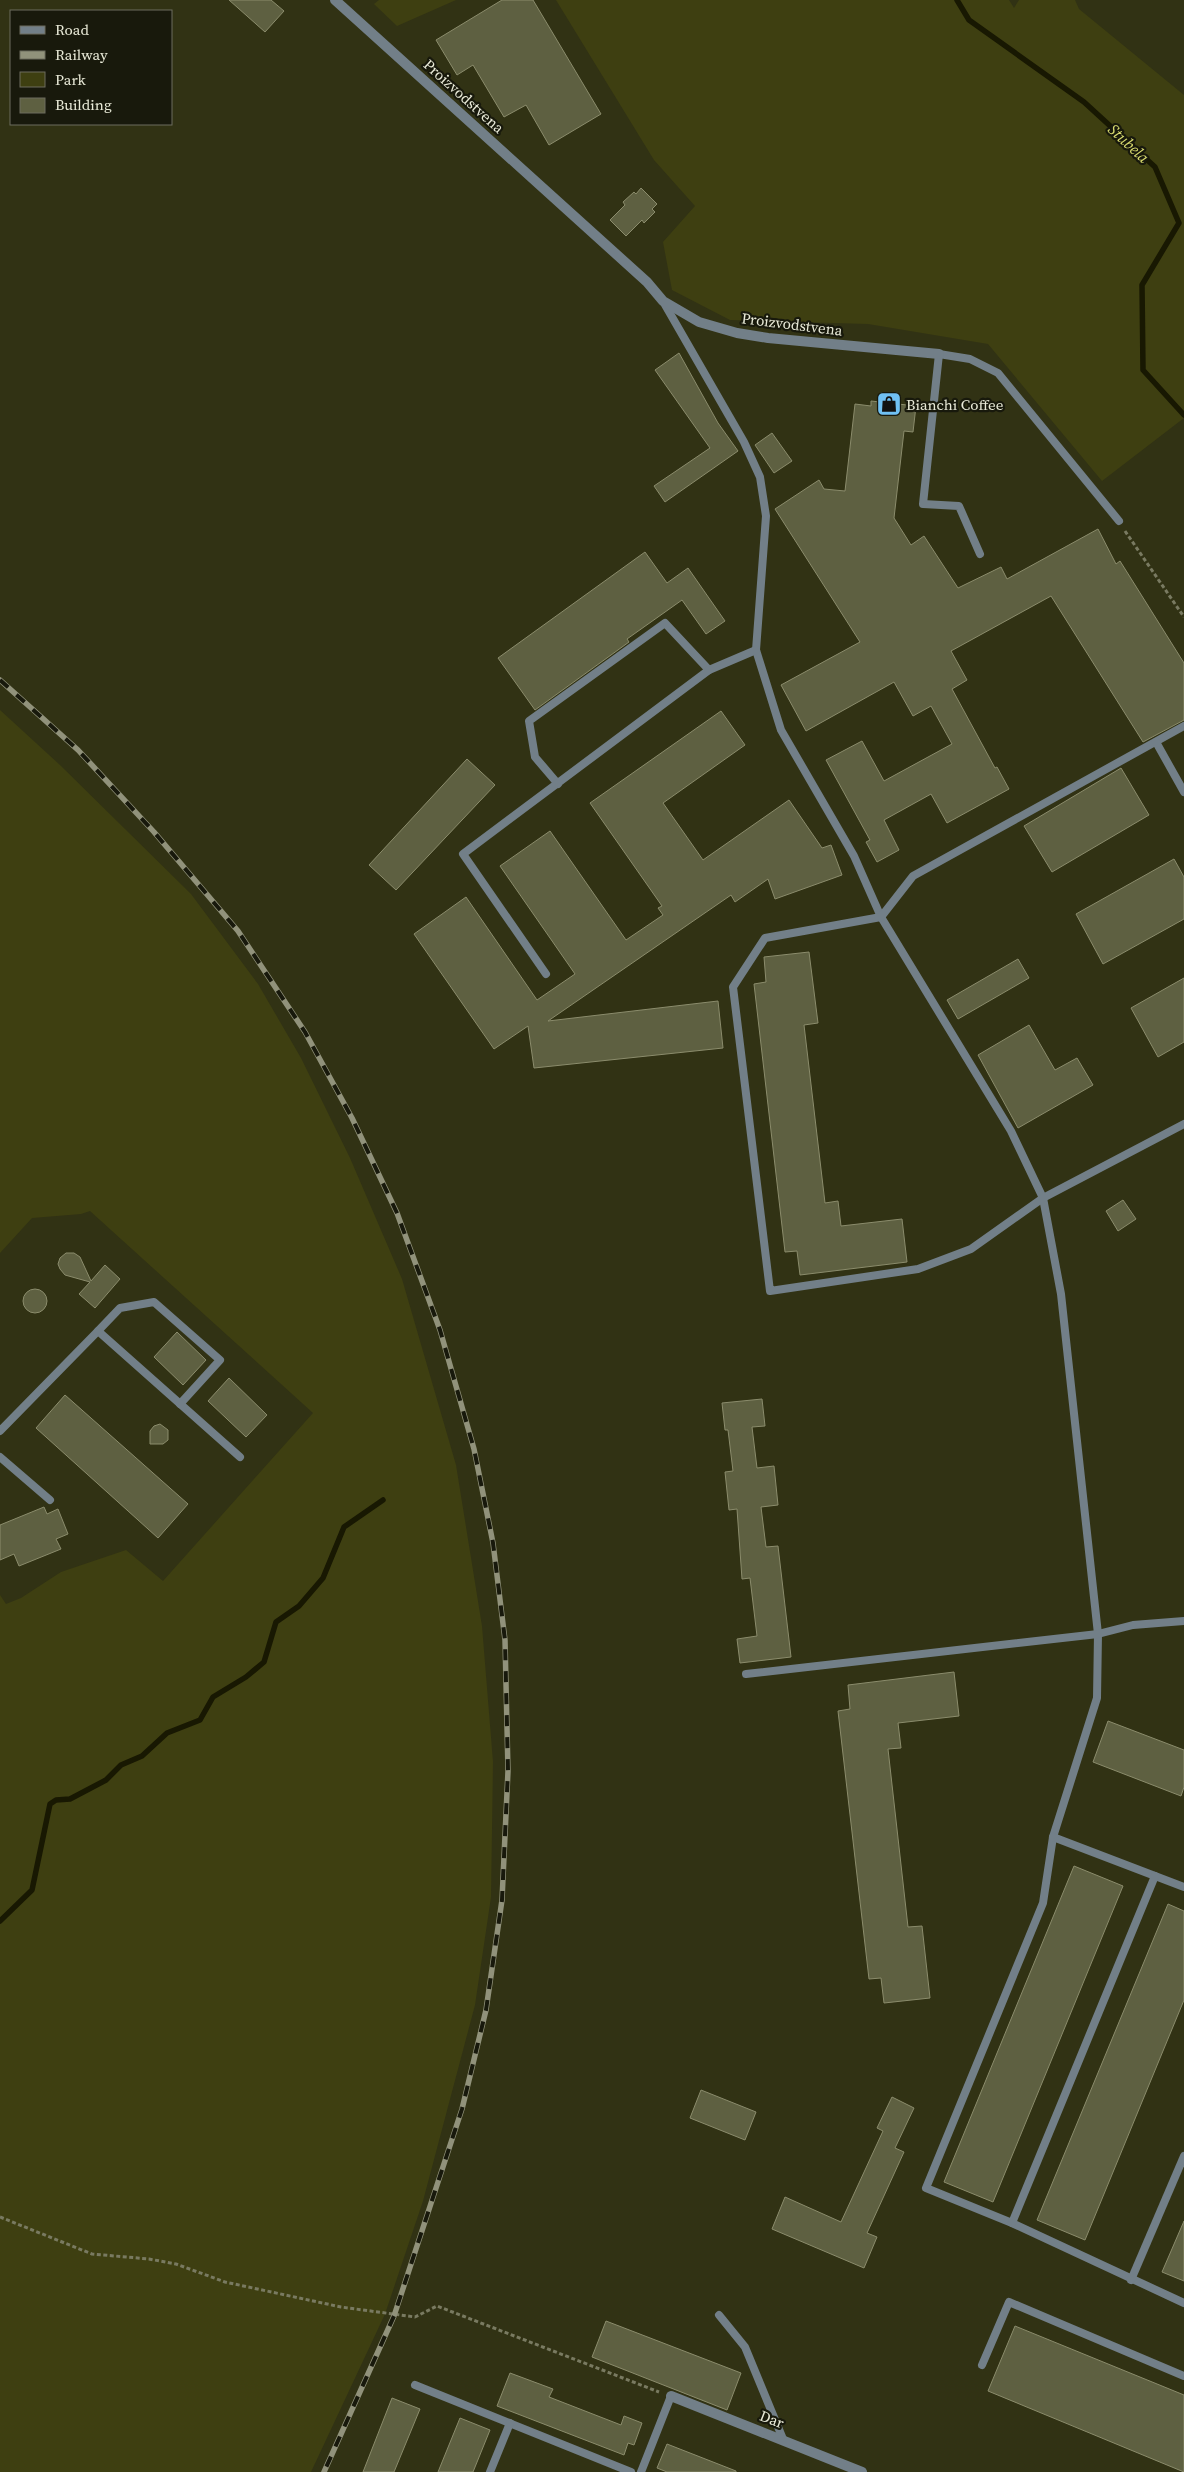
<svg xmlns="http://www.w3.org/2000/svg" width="1184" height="2472" viewBox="0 0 1184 2472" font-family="'Source Serif 4',serif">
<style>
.green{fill:#3e3f11}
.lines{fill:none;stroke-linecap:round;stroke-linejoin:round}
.stream{stroke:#181802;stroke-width:5.5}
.building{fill:#5e6041;stroke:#8b8c6c}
.path{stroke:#797a61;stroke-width:3;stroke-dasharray:4 2.5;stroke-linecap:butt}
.lane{stroke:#727f88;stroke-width:8}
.street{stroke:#727f88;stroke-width:10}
.rail-casing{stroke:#91927b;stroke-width:5.5}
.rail{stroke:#18190c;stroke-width:4;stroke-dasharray:11;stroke-linecap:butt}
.labels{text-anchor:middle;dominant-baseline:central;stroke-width:4.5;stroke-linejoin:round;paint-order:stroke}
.street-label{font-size:15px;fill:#e9ead8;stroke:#18190c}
.poi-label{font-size:15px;fill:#e9ead8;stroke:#18190c;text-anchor:start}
.water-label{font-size:16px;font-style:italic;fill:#d7d96e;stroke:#18190c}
</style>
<rect width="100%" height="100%" fill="#313214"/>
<!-- green -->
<g class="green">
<polygon points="379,0 456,0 397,26 374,4"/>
<polygon points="556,0 1009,0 1014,8 1019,0 1075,0 1079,9 1184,95 1184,418 1102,481 988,344 868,324 730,320 672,290 663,242 695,206 654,160"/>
<polygon points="0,710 60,765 191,894 258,984 301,1058 350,1158 402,1279 456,1465 482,1626 493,1762 491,1897 475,2005 423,2201 385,2314 311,2472 0,2472 0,1595 6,1604 21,1598 61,1572 126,1550 163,1581 313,1413 90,1211 81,1214 32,1218 0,1253"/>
</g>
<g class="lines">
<!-- stream -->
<g class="stream">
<polyline points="957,0 969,20 1084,102 1155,167 1179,223 1142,285 1143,370 1184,415"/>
<polyline points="0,1921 32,1890 50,1804 56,1800 70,1799 106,1780 121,1765 142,1756 167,1733 200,1720 213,1697 246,1677 264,1662 276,1622 299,1606 323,1578 344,1527 383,1500"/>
</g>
</g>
<!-- building -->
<g class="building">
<polygon points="229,0 271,0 284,11 265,32"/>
<polygon points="502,0 533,0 601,114 549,145 526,105 504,117 473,65 457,75 436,40"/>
<polygon points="641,188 657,204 652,209 655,212 644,223 642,220 626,236 610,220 625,205 623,202 634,192 636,194"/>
<polygon points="679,353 718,423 738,451 665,502 654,486 710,448 655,370"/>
<polygon points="871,401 916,406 913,432 904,431 894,518 911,545 924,536 958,588 1001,567 1007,579 1098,529 1116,564 1120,561 1184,663 1184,720 1143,742 1051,596 951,651 967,680 952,689 995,768 997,767 1009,789 947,823 931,794 884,820 899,850 877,862 866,842 870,840 826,760 862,741 884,781 952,744 931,706 913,716 894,682 806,731 781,685 860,642 775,509 819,480 824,489 845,491 855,404 871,406"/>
<polygon points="772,433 792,461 774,473 755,445"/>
<polygon points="645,552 667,583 688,568 725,621 706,634 682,600 627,639 629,642 535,710 498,658"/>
<polygon points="721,711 745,745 663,803 703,860 789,800 822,848 831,845 842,875 775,899 768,879 735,902 731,895 548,1021 718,1001 723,1048 534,1068 528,1026 494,1049 414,934 466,897 537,1000 575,974 500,866 550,831 626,940 663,915 658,908 662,906 590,803"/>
<polygon points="467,759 495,785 396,890 369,865"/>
<polygon points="1121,768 1149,815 1052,872 1024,826"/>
<polygon points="1174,859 1184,877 1184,919 1103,964 1076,914"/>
<polygon points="809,952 818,1023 804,1025 825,1203 838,1201 841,1226 902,1219 907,1262 800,1275 797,1251 785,1252 754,984 766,982 764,957"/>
<polygon points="1018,959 1029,978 958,1019 947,1000"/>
<polygon points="1184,978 1184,1042 1158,1057 1131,1008"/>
<polygon points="1029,1025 1055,1070 1077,1058 1093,1085 1018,1128 978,1055"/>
<polygon points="1123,1200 1136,1219 1118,1231 1106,1211"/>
<polygon points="66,1253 74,1253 80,1257 91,1281 105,1265 120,1279 95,1308 79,1294 90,1282 65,1275 60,1269 58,1264 60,1258"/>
<circle cx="35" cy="1301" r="12"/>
<polygon points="177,1332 206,1360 183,1385 154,1357"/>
<polygon points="229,1378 267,1415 246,1437 208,1401"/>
<polygon points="65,1395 188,1504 158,1538 36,1428"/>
<polygon points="762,1399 765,1426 752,1427 757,1468 774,1466 778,1505 761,1507 766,1547 778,1546 791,1657 740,1663 737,1639 757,1636 750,1578 742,1579 737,1509 729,1510 725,1472 733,1471 728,1430 725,1430 722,1403"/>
<polygon points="160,1424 168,1430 168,1440 163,1444 150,1444 150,1431 154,1426"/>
<polygon points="44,1507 47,1514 58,1509 68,1534 56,1539 61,1549 19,1566 14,1554 0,1560 0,1525"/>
<polygon points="954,1672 959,1716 898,1723 901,1748 888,1749 908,1927 922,1926 930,1998 884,2003 881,1978 869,1979 838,1711 850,1709 848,1685"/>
<polygon points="1108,1721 1184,1750 1184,1787 1181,1796 1093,1762"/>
<polygon points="1074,1866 1123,1886 993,2202 944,2182"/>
<polygon points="1168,1904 1184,1911 1184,2000 1085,2240 1037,2220"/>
<polygon points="701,2090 756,2112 745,2140 690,2118"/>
<polygon points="892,2097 914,2108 895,2148 904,2152 867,2233 877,2237 864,2268 772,2229 785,2197 841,2222 883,2131 877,2128"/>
<polygon points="1184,2221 1184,2281 1162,2272"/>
<polygon points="606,2321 741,2373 727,2410 592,2357"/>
<polygon points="1015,2326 1184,2395 1184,2472 988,2391"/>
<polygon points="510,2373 553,2389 549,2397 621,2425 624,2416 642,2423 634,2445 628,2443 624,2455 497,2406"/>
<polygon points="392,2398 420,2409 394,2472 363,2472"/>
<polygon points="460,2418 490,2430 473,2472 438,2472"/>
<polygon points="667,2444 736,2471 736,2472 667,2472 657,2468"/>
</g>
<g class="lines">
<!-- path -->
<g class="path">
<polyline points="1125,531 1184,617"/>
<polyline points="0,2217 92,2254 149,2259 176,2264 225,2282 341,2307 415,2317 437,2306 659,2392"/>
</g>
<!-- lane -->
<g class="lane">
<polyline points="664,303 744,442 760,477 766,516 756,650 781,730 854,856 881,917 1011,1131 1043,1198 1061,1294 1098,1634 1097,1698 1053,1837 1043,1903 926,2188 1012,2223 1184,2303"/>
<polyline points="980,554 959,506 923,504 939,354 970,359 998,373 1119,521"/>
<polyline points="1184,726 913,876 881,917 765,938 733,987 770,1291 918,1269 971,1249 1043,1198 1184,1124"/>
<polyline points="1156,742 1184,792"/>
<polyline points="558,784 535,757 529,721 665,623 709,670"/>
<polyline points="546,974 463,854 709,670 756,650"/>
<polyline points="98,1331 120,1308 154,1302 220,1360 180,1404"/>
<polyline points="0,1431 98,1331 240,1457"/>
<polyline points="0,1457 50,1500"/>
<polyline points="746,1674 1098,1634 1133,1625 1184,1621"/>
<polyline points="1053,1837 1184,1887"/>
<polyline points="1012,2223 1155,1876"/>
<polyline points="1131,2280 1184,2156"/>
<polyline points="719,2315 745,2347 783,2439"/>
<polyline points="982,2365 1009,2302 1184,2376"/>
<polyline points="415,2385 631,2472"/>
<polyline points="490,2472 510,2423"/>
<polyline points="641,2472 671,2396"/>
</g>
<!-- street -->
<g class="street">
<polyline points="335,0 647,282 663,301 699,322 737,333 768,338 939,354"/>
<polyline points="671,2396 862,2472"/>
</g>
<defs>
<polyline id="rail" points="0,680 78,750 154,832 238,931 305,1032 352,1118 397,1213 440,1330 474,1449 493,1543 505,1640 508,1771 502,1900 486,2010 462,2109 394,2316 324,2472"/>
</defs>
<!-- rail casing -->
<use href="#rail" class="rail-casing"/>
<!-- rail -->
<use href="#rail" class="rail"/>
</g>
<!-- icons -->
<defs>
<symbol id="shop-square" viewBox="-11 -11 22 22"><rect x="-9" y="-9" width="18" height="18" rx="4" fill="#70c1f4" stroke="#18190c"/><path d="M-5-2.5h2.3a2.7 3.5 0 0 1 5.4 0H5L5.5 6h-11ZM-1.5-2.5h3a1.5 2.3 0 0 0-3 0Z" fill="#111"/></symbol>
</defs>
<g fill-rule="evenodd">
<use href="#shop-square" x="875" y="390" width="28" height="28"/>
</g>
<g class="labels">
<!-- street labels -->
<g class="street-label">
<text transform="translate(464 96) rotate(42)">Proizvodstvena</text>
<text transform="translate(792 324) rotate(7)">Proizvodstvena</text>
<text transform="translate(772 2419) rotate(21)">Dar</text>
</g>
<!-- poi labels -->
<g class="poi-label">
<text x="906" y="404">Bianchi Coffee</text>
</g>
<!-- water labels -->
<g class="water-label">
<text transform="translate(1129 143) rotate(43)">Stubela</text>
</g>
</g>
<!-- legend -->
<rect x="10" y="10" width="162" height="115" fill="#18190c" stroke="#6c6d5e"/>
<rect x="20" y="26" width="25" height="8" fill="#727f88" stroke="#6c6d5e"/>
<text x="55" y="35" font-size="15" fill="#e9ead8">Road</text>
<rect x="20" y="51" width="25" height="8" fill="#91927b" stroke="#6c6d5e"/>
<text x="55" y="60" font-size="15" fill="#e9ead8">Railway</text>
<rect x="20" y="72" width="25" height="15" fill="#3e3f11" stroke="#6c6d5e"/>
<text x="55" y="85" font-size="15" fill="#e9ead8">Park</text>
<rect x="20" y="98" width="25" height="15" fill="#5e6041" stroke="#6c6d5e"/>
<text x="55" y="110" font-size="15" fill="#e9ead8">Building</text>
</svg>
